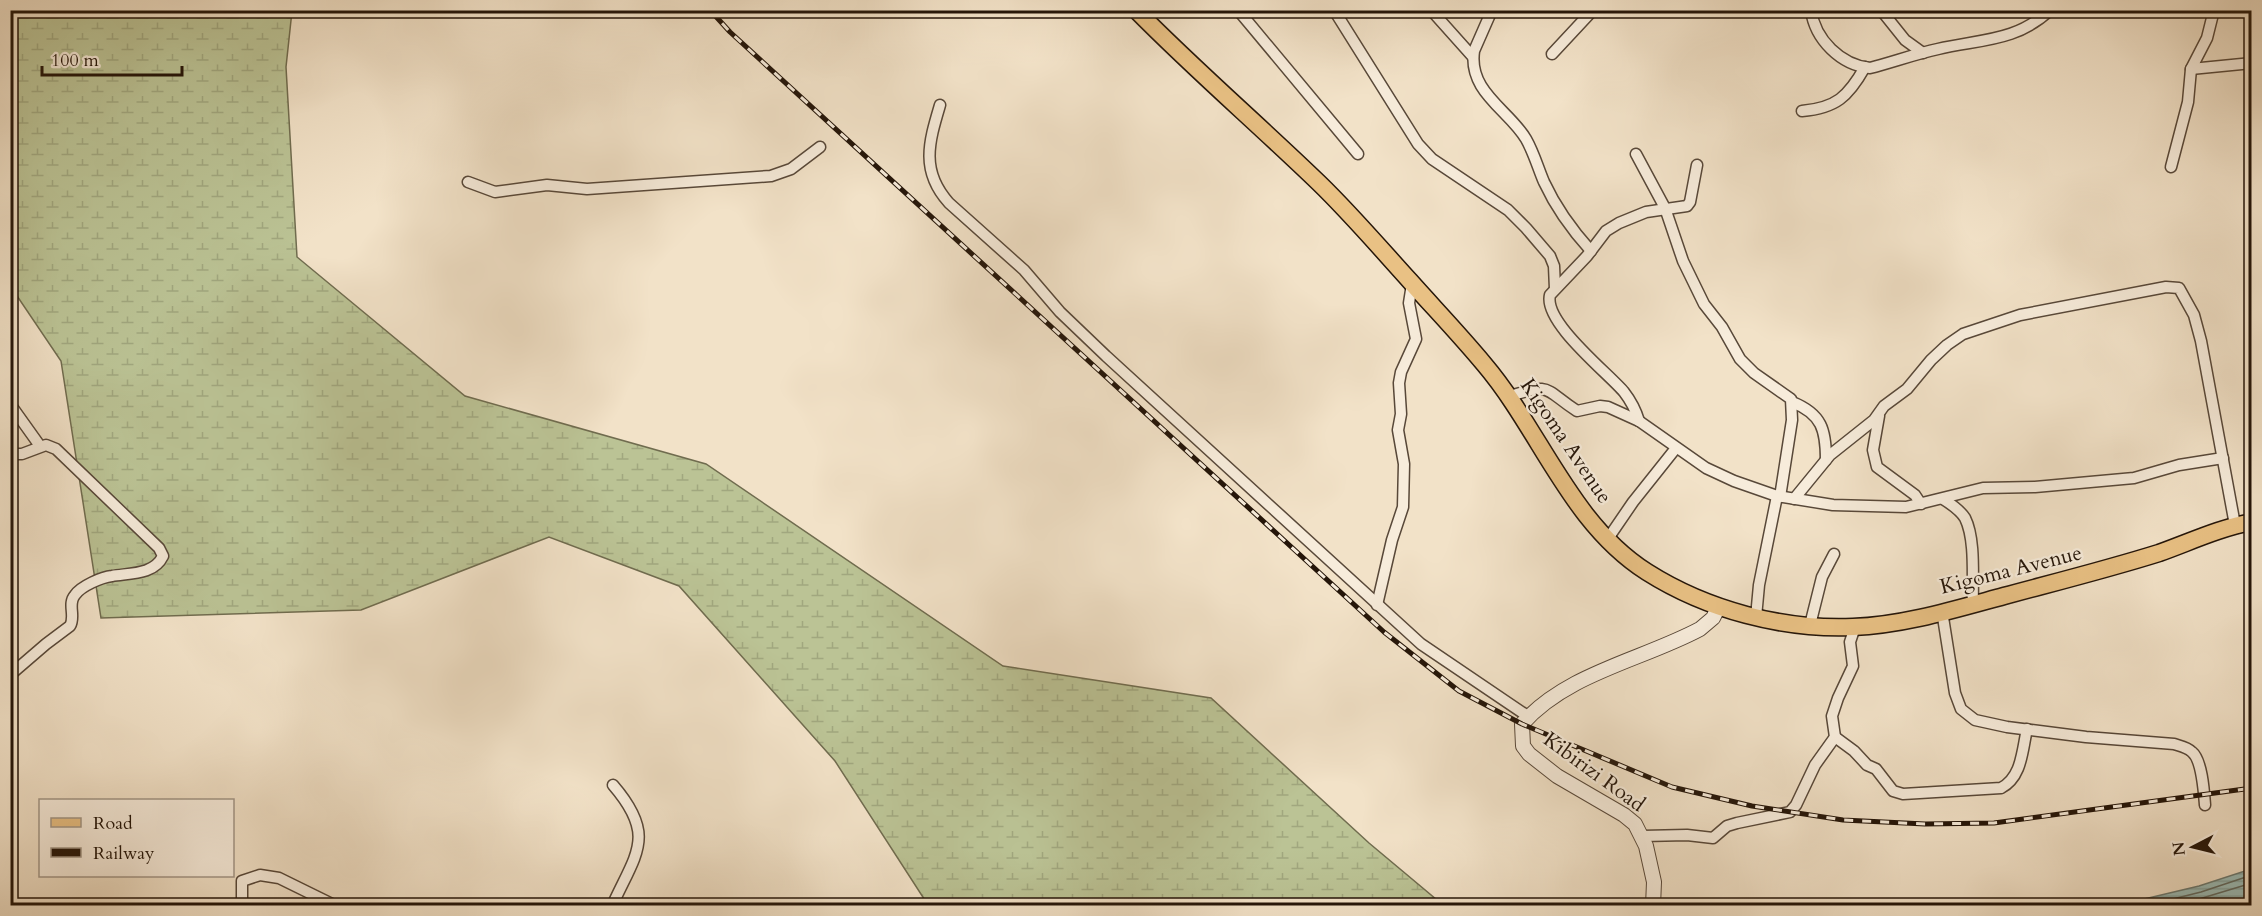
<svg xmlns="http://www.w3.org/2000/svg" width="2262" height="916" viewBox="0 0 2262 916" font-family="Cardo,serif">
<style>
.wetland{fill:url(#wetland-marsh);stroke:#706c4f;stroke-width:1.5}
.water{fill:url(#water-rules);stroke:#6b7a72;stroke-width:1.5}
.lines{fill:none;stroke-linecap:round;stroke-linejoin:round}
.shore{stroke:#606960;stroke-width:1.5}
.minor-casing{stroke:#584839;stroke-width:13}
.tertiary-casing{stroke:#584839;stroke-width:16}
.primary-casing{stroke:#241509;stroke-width:19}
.minor{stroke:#f7ecdb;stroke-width:10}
.tertiary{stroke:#f7ecdb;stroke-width:14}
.primary{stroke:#e9c184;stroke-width:16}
.rail-casing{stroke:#241509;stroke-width:5}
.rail{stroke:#f7ecdb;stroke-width:3;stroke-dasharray:9;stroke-linecap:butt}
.labels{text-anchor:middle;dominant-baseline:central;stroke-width:4.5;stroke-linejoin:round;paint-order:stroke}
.street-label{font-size:21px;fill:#241509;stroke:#f7ecdb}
</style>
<defs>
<pattern id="wetland-marsh" width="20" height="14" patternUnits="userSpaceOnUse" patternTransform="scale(1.5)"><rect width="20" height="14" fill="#bbc395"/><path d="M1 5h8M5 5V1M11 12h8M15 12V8" fill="none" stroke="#a1a77f"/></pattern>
<pattern id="water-rules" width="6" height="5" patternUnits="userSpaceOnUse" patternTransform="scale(1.5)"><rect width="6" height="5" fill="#9bbdb8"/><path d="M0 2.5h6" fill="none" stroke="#85a29d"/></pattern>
</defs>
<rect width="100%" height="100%" fill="#f2e2c8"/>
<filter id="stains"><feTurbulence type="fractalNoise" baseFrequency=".00333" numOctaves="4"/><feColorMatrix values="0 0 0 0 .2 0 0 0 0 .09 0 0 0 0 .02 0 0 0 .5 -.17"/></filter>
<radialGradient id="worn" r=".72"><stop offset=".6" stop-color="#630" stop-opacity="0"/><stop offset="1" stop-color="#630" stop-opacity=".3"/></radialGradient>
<!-- wetland -->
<polygon class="wetland" points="10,11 292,11 286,67 297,257 465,396 706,464 1003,666 1211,698 1369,843 1443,905 928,905 835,761 679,586 549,537 361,610 101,618 61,361 11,287"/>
<!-- water -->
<polygon class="water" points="2251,869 2251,905 2119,905 2199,886"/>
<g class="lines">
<!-- shore -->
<g class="shore">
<polyline points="2145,906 2201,892 2252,875"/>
<polyline points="2176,906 2252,883"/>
</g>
<defs>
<g id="minor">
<polyline points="1238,10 1358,154"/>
<polyline points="1334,10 1418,144 1432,159 1508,210 1526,228 1550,256 1554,266 1555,289"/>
<polyline points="1431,10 1473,57"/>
<path d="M 1492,10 L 1474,51 C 1468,92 1509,110 1526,139 C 1534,153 1538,168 1544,182 C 1556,208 1572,230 1591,251"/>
<path d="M 1811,10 C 1815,40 1841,65 1870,68 C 1893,62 1915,54 1938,49 C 1980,39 2016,42 2050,10"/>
<polyline points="1881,10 1905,40 1923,53"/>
<polyline points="1552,54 1593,10"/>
<polyline points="2191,69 2252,63"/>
<path d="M 940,105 C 929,142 920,171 949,203 L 1024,270 L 1060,312 L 1106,356 L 1421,644 L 1529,717"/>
<path d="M 1802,111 C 1836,108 1848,97 1865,67"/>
<polyline points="1636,154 1665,208 1683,261 1704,304 1722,327 1740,359 1754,373 1791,399 1792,420 1780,497"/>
<polyline points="2171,167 2188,102 2191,69 2207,38 2214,10"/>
<polyline points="468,182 495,192 547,185 587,189 771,176 791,169 820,147"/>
<path d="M 1510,396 C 1553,382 1544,390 1577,411 L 1600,406 L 1608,407 L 1639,421 L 1706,468 L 1734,481 L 1777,496 L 1833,505 L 1906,507 L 1983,488 L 2035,487 L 2134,478 L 2179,465 L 2223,458"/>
<path d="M 1792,402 C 1822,414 1826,430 1826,460"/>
<polyline points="10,404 40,446"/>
<polyline points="1879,416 1873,450 1877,467 1915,495 1921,504"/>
<path d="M 1639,421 C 1636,411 1631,401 1624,392 C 1608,373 1543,322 1550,295 L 1587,256 L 1606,231 L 1619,223 L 1646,212 L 1687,206 L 1690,202 L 1697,165"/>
<path d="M 10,454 L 22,454 L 46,445 L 56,449 L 159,548 L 163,556 C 154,575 130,573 112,576 C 102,577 81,586 75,595 C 67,604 76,616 70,626 L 46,644 L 10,675"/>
<polyline points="1794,499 1830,455 1874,420 1884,406 1907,389 1931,360 1947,345 1963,334 2020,315 2166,287 2179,288 2194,315 2201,341 2235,525"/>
<path d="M 1943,499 C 1951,504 1960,510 1965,518 C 1976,540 1972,580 1973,604"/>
<polyline points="1607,540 1633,502 1676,448"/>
<polyline points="1377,605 1392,540 1403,507 1404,464 1398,430 1401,414 1399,383 1401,372 1416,339 1409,303 1412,284"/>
<path d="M 1942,611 L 1955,693 L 1961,709 L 1975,720 L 2007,727 L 2086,737 L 2174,744 C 2180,746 2187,747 2192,752 C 2202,760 2204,792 2205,805"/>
<polyline points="1756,617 1759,585 1777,496"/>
<polyline points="1810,625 1822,577 1834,554"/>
<path d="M 1835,737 L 1854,751 L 1867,765 L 1876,769 L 1893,791 L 1903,794 L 2001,788 C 2022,777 2022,751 2027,729"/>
<polyline points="1643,836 1687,835 1713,838 1727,826 1737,823 1790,812 1796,805 1815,765 1835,737 1832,716 1838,698 1853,666 1850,642 1855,627"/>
<polyline points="242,906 242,881 260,875 279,878 336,906"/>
<path d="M 612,906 C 636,853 657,836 613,785"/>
</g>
<path id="tertiary" d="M 1653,906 L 1654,882 L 1646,846 L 1635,824 L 1624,815 L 1557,776 L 1529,754 L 1523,746 L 1522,724 C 1567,673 1642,660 1700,629 L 1713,618 L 1719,606"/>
<path id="primary" d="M 1136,10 C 1195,70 1259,125 1319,183 C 1351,214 1380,248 1410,281 C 1434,308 1460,335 1484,364 C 1541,431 1570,523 1647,572 C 1707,610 1783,630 1853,627 C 1904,625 1956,609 2004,596 C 2056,582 2108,569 2159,553 C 2190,542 2219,528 2252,522"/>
</defs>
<!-- minor casing -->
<use href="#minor" class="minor-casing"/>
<!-- tertiary casing -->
<use href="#tertiary" class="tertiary-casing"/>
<!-- primary casing -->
<use href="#primary" class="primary-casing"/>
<!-- minor -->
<use href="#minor" class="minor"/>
<!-- tertiary -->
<use href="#tertiary" class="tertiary"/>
<!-- primary -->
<use href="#primary" class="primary"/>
<defs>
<polyline id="rail" points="710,10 730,32 1384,632 1459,691 1522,724 1672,787 1752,806 1843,820 1925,824 1994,823 2252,788"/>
</defs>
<!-- rail casing -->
<use href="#rail" class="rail-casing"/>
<!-- rail -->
<use href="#rail" class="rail"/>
</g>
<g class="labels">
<!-- street labels -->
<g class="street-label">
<text transform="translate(1566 441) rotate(56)">Kigoma Avenue</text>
<text transform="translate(2011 570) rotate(-14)">Kigoma Avenue</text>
<text transform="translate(1594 772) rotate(36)">Kibirizi Road</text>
</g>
</g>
<!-- margin -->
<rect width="2262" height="916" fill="none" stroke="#f2e2c8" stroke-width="36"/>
<rect x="12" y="12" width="2238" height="892" fill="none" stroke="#241509" stroke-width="3"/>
<rect x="18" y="18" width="2226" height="880" fill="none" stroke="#241509" stroke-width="1.5"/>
<!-- legend -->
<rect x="39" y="799" width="195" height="78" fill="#f7ecdb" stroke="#a39687" stroke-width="1.5"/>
<rect x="51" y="818" width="30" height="9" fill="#e9c184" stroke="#a39687" stroke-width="1.5"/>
<text x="93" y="829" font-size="18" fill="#241509">Road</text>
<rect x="51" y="848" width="30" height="9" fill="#241509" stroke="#a39687" stroke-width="1.5"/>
<text x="93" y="859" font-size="18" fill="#241509">Railway</text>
<!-- north arrow -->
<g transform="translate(2193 847) rotate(263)" stroke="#f7ecdb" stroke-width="4.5" paint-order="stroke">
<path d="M0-4.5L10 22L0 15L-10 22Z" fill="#241509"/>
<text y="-9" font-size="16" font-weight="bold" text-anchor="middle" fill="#241509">N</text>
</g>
<!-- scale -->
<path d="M42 66v9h140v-9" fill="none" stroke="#241509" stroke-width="3"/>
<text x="51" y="66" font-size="18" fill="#241509" stroke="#f7ecdb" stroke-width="4.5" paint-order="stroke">100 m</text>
<rect width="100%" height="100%" filter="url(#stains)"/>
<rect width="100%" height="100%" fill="url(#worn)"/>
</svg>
